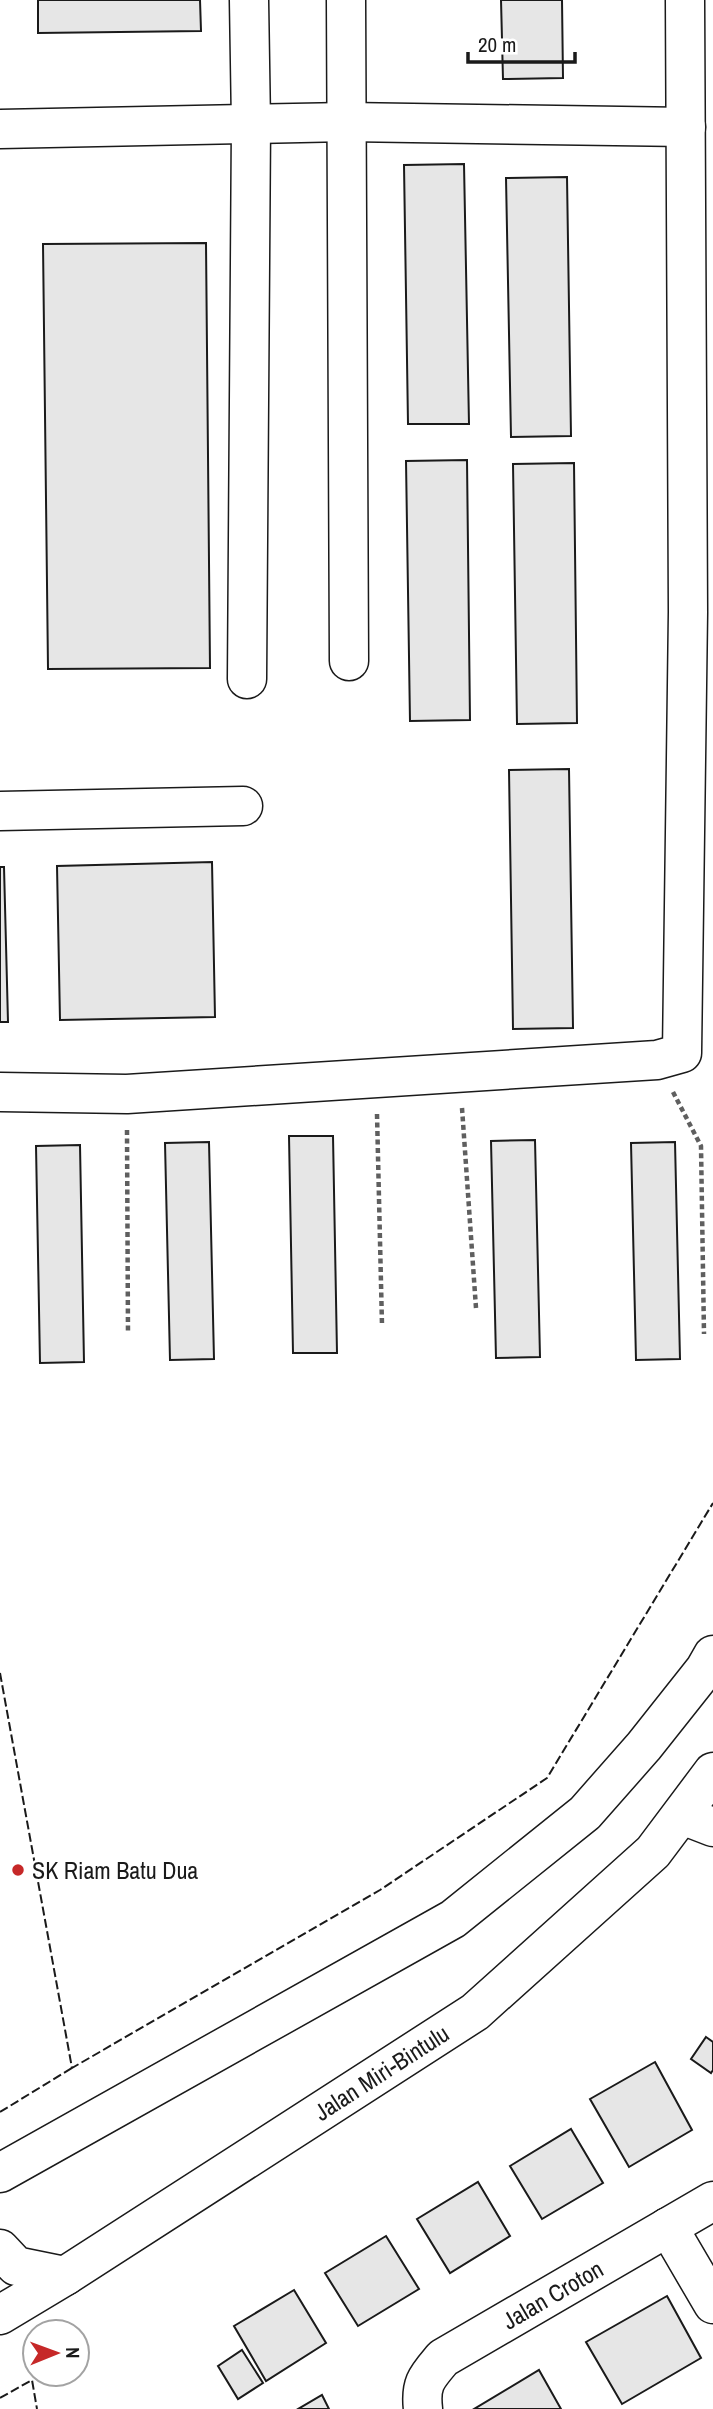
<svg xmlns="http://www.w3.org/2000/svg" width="713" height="2409" viewBox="0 0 713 2409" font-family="'Archivo Narrow',sans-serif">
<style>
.building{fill:#e6e6e6;stroke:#1a1a1a;stroke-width:2}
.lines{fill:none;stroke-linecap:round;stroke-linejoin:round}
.minor-casing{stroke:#1a1a1a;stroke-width:41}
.highway-casing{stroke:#1a1a1a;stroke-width:41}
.path{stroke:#5f5f5f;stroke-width:4.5;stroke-dasharray:5 3.5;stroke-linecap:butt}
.minor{stroke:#fff;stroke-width:38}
.highway{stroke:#fff;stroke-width:38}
.fence{stroke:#1a1a1a;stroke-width:2;stroke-dasharray:9 3.5;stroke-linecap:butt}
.poi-dot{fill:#c62828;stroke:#fff;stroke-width:2.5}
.labels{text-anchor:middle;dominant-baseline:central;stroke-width:5;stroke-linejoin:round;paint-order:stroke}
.poi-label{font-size:24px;fill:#1a1a1a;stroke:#fff;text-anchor:start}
.street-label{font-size:24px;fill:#1a1a1a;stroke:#fff}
</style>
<rect width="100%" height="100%" fill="#fff"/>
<!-- building -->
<g class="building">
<polygon points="38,0 200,0 201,31 38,33"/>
<polygon points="501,0 562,0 563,78 503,79"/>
<polygon points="464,164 469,424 408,424 404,165"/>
<polygon points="567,177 571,436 511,437 506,178"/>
<polygon points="206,243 210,668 48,669 43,244"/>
<polygon points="467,460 470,720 410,721 406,461"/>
<polygon points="574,463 577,723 517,724 513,464"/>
<polygon points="569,769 573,1028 513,1029 509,770"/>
<polygon points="212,862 215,1017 60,1020 57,866"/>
<polygon points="0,867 4,867 8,1022 0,1022"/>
<polygon points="289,1136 333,1136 337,1353 293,1353"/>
<polygon points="535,1140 540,1357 496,1358 491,1141"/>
<polygon points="209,1142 214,1359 170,1360 165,1143"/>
<polygon points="675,1142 680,1359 636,1360 631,1143"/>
<polygon points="80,1145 84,1362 40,1363 36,1146"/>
<polygon points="706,2037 713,2042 713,2070 711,2073 691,2059"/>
<polygon points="655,2062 692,2130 629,2167 590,2099"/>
<polygon points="571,2129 603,2183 542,2219 510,2166"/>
<polygon points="478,2182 510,2236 450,2273 417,2219"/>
<polygon points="386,2236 419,2289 358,2326 325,2273"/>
<polygon points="294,2290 326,2343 266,2381 234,2326"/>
<polygon points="667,2296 701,2358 622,2404 586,2342"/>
<polygon points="242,2350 263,2383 238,2399 218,2366"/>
<polygon points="539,2370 561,2409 474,2409"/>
<polygon points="322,2395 329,2409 298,2409"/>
</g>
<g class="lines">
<defs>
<g id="minor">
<polyline points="346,0 349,661"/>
<polyline points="0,129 347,122 686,127"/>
<polyline points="247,679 251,124 249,0"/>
<polyline points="0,811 243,806"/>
<polyline points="0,1092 127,1094 657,1060 682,1053 688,612 685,0"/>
<polyline points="682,1815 713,1827"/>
<polyline points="668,2227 713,2304"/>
<path id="s1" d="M 423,2409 C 420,2383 427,2377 443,2358 L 713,2201"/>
</g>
<g id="highway">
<polyline points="0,2173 453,1919 585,1813 644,1746 705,1669 713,1655"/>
<polyline points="0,2249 16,2266 65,2276"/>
<path id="s2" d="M 0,2315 L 65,2276 L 475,2012 L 653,1852 L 713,1772"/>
</g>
</defs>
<!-- minor casing -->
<use href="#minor" class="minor-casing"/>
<!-- highway casing -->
<use href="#highway" class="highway-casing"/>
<!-- path -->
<g class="path">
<polyline points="673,1092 701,1146 704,1334"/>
<polyline points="462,1108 476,1308"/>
<polyline points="377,1114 382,1325"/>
<polyline points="127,1130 128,1334"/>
</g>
<!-- minor -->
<use href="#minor" class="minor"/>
<!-- highway -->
<use href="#highway" class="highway"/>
<!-- fence -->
<g class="fence">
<polyline points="0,1673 72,2068 380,1890 547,1778 713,1503"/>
<polyline points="0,2112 72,2068"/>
<polyline points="0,2398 32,2380 37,2409"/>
</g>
</g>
<!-- markers -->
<circle class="poi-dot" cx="18" cy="1870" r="7"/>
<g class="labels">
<!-- poi labels -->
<g class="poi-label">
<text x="32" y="1870">SK Riam Batu Dua</text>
</g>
<!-- street labels -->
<g class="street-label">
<text stroke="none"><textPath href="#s2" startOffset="452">Jalan Miri-Bintulu</textPath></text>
<text stroke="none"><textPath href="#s1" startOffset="184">Jalan Croton</textPath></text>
</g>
</g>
<!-- north arrow -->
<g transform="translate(56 2353) rotate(89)"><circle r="33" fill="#ffffff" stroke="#a3a3a3" stroke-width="2"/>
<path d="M0-5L12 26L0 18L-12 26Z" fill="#c62828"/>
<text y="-10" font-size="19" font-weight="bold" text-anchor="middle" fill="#1a1a1a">N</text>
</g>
<!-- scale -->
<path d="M468 52v10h107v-10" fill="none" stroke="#1a1a1a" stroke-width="3.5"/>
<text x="478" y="52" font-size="21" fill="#1a1a1a" stroke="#ffffff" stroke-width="5" paint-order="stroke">20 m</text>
</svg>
